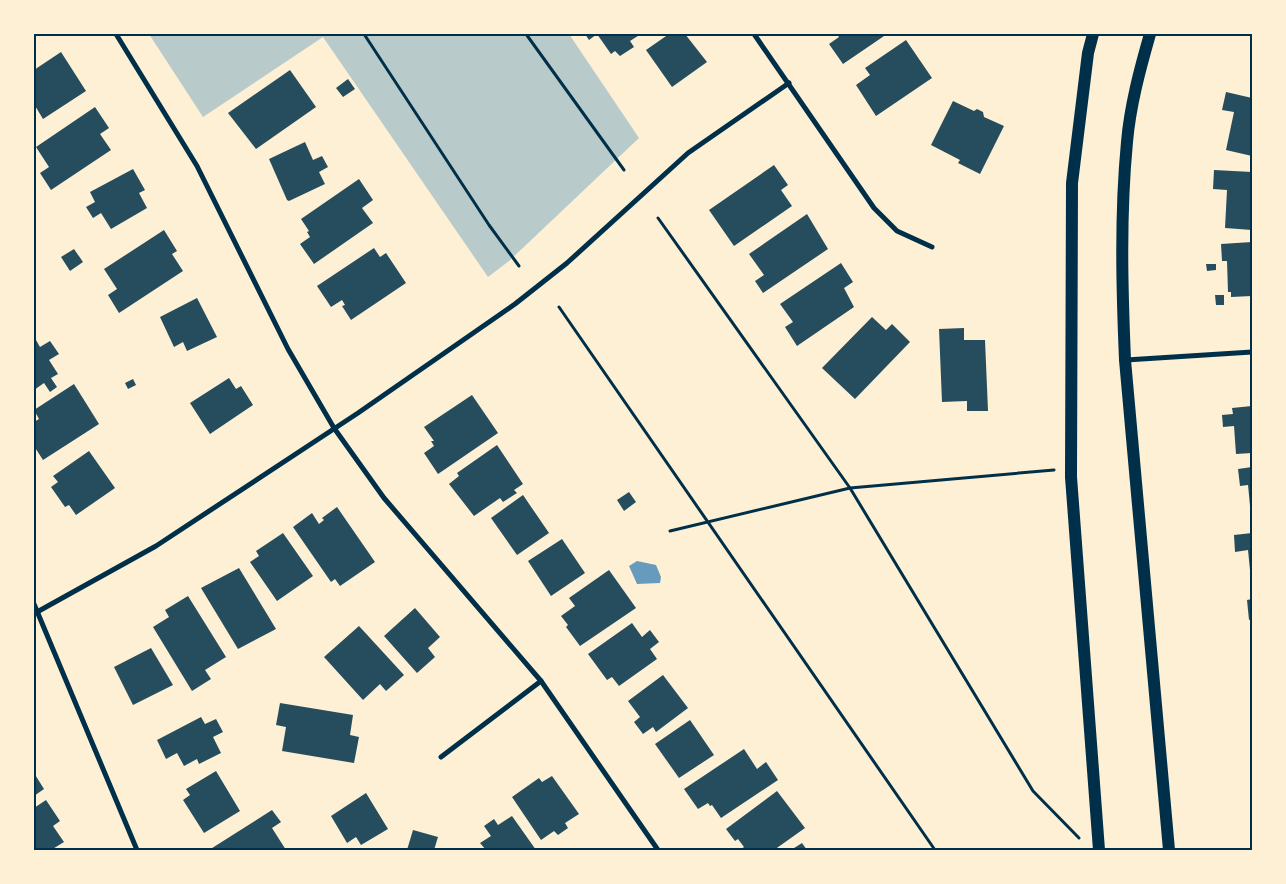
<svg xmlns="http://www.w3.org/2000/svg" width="1286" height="884" viewBox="0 0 1286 884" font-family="'Roboto Condensed',sans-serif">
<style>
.green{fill:#b9caca}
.water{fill:#669bbc}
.building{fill:#264d5e}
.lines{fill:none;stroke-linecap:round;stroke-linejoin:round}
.path{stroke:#003049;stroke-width:3}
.minor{stroke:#003049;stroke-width:5}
.primary{stroke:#003049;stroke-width:12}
.neatline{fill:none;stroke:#003049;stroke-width:2}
</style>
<rect width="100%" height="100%" fill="#fdf0d5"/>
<!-- green -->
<polygon class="green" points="149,34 569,34 639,138 509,261 488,277 323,37 203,117"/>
<!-- water -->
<polygon class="water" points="637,561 656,565 661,577 660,583 637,584 629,566"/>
<!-- building -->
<g class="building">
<polygon points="585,34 641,34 630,41 634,47 620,56 615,51 611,54 597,34 589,40"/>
<polygon points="669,34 685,34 707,62 672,87 646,50"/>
<polygon points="837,34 887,34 843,64 829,44 839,37"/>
<polygon points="906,40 932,78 876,116 856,85 870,75 865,68"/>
<polygon points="61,52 86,91 43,119 34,104 34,70"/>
<polygon points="290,70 316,107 256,149 228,113"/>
<polygon points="348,79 355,89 343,97 336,88"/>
<polygon points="1226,92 1252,98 1252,156 1226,150 1234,112 1222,110"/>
<polygon points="953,101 974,111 977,109 983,112 984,117 1004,126 980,174 958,163 960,160 931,145"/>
<polygon points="95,107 109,128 100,134 111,150 51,190 40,173 49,167 36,147"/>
<polygon points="305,142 313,160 322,156 328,167 319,172 325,184 289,201 287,200 269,159"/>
<polygon points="774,165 788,185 781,190 792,206 734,246 709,210"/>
<polygon points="133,169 145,190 139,193 147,208 111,229 101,213 93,218 86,207 95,202 90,192"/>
<polygon points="1214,170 1252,172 1252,230 1225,228 1227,190 1213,189"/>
<polygon points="359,179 373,200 362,208 373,223 314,264 300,244 310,237 307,232 309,231 301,219"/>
<polygon points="807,214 828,249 763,293 755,281 764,275 749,254"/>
<polygon points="164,230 177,251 172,254 183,271 119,313 108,295 117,289 104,269"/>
<polygon points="1252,242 1252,296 1231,297 1231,292 1228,292 1227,261 1222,261 1221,244"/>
<polygon points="374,248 380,257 386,253 406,283 351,320 342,306 345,305 342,300 331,307 317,286"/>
<polygon points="74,249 83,262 70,271 61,257"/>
<polygon points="841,263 853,282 844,288 854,307 797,346 785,327 793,322 780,304"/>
<polygon points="1206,264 1216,264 1216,270 1207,271"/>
<polygon points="1215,295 1224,295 1224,305 1216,305"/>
<polygon points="197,298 217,337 187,351 183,342 174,347 160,317"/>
<polygon points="872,317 886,330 892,324 910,342 855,399 822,368"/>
<polygon points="964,328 964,340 985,340 988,411 967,411 967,401 942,402 939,329"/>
<polygon points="36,340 40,347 50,341 59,354 49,360 58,374 51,378 57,387 50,392 44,383 34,390"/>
<polygon points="229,378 236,389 241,386 253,405 210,434 190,403"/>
<polygon points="133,379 136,385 128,389 125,383"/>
<polygon points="74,384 99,424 43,460 34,446 34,422 39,419 34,410"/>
<polygon points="472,395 498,433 438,474 424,453 434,446 431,441 434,441 424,427"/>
<polygon points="1252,406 1252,453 1236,454 1234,426 1223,427 1222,415 1233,414 1232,408"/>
<polygon points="497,445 523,484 514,490 517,493 503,502 500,498 474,516 449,484 459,476 457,473"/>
<polygon points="89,451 115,488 76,515 69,505 65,507 51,487 58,482 53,476"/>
<polygon points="1252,467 1252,516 1251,516 1248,485 1240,486 1238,469"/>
<polygon points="629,492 636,502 624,511 617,500"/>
<polygon points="523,495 549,533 517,555 491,518"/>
<polygon points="337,507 375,562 340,586 335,579 331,582 293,527 312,513 319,524 324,520 322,518"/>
<polygon points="283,533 313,576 277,601 250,562 259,556 256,551"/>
<polygon points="1252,533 1252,579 1251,580 1248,550 1235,552 1234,535"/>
<polygon points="562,539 585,573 551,596 528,561"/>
<polygon points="239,568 276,629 238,649 201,588"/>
<polygon points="609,570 636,608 580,646 566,627 568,625 561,616 575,606 569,598"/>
<polygon points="188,596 226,657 205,670 211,679 192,691 153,627 169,617 165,610"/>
<polygon points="1252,599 1252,619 1249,620 1247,600"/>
<polygon points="415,608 440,637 428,648 435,657 417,673 384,636"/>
<polygon points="632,623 642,637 650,630 659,642 650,649 657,659 619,686 612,677 607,680 588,654"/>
<polygon points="359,626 404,675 386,691 380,684 363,700 324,657"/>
<polygon points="151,648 173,685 133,705 114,667"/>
<polygon points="663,675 688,708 656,732 653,727 643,734 634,722 640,717 628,701"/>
<polygon points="280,703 353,715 350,735 359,737 354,763 282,751 286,727 276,725"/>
<polygon points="201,717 205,724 216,719 223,732 213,737 221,753 199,764 197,759 184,766 177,753 166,759 157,740"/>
<polygon points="690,720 714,755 679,778 655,744"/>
<polygon points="744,749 757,769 766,762 778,780 721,818 712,805 710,806 708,803 698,809 684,789"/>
<polygon points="216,771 240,811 204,833 183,800 190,795 186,789"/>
<polygon points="34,773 44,789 34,796"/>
<polygon points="552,776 579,814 565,823 568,828 558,835 554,831 541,840 512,797 539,778 542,782"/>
<polygon points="777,791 805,828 774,850 740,850 744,847 738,839 735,841 726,829"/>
<polygon points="366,793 388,829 361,845 356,837 347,843 331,816"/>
<polygon points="46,800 60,821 53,826 64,842 51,850 34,850 34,808"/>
<polygon points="272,810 281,822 272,828 286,850 209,850"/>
<polygon points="512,816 536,850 486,850 480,843 491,836 484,826 494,819 498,825"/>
<polygon points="413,830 438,837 434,850 407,850"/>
<polygon points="802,843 807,850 791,850"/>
</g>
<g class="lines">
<!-- path -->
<g class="path">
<polyline points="364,34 489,225 519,266"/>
<polyline points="526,34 624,170"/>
<polyline points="658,218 850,488 1033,791 1079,838"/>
<polyline points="559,307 935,850"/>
<polyline points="670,531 850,488 1054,470"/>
</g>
<!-- minor -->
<g class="minor">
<polyline points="116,34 197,166 288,349 334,428 384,498 541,681 658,850"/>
<polyline points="754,34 874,208 897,231 932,247"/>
<polyline points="1126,360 1252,352"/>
<polyline points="34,604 137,850"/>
<polyline points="37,612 156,546 358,413 515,304 567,263 688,153 789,83"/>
<polyline points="441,757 541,681"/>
</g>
<!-- primary -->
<g class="primary">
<polyline points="1093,34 1088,53 1072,183 1071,477 1099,850"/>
<path d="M 1150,34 C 1140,69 1130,106 1127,142 C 1120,215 1122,288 1125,360 L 1169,850"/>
</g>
</g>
<!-- border -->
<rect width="1286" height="884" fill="none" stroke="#fdf0d5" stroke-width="70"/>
<rect x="35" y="35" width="1216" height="814" class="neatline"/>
</svg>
